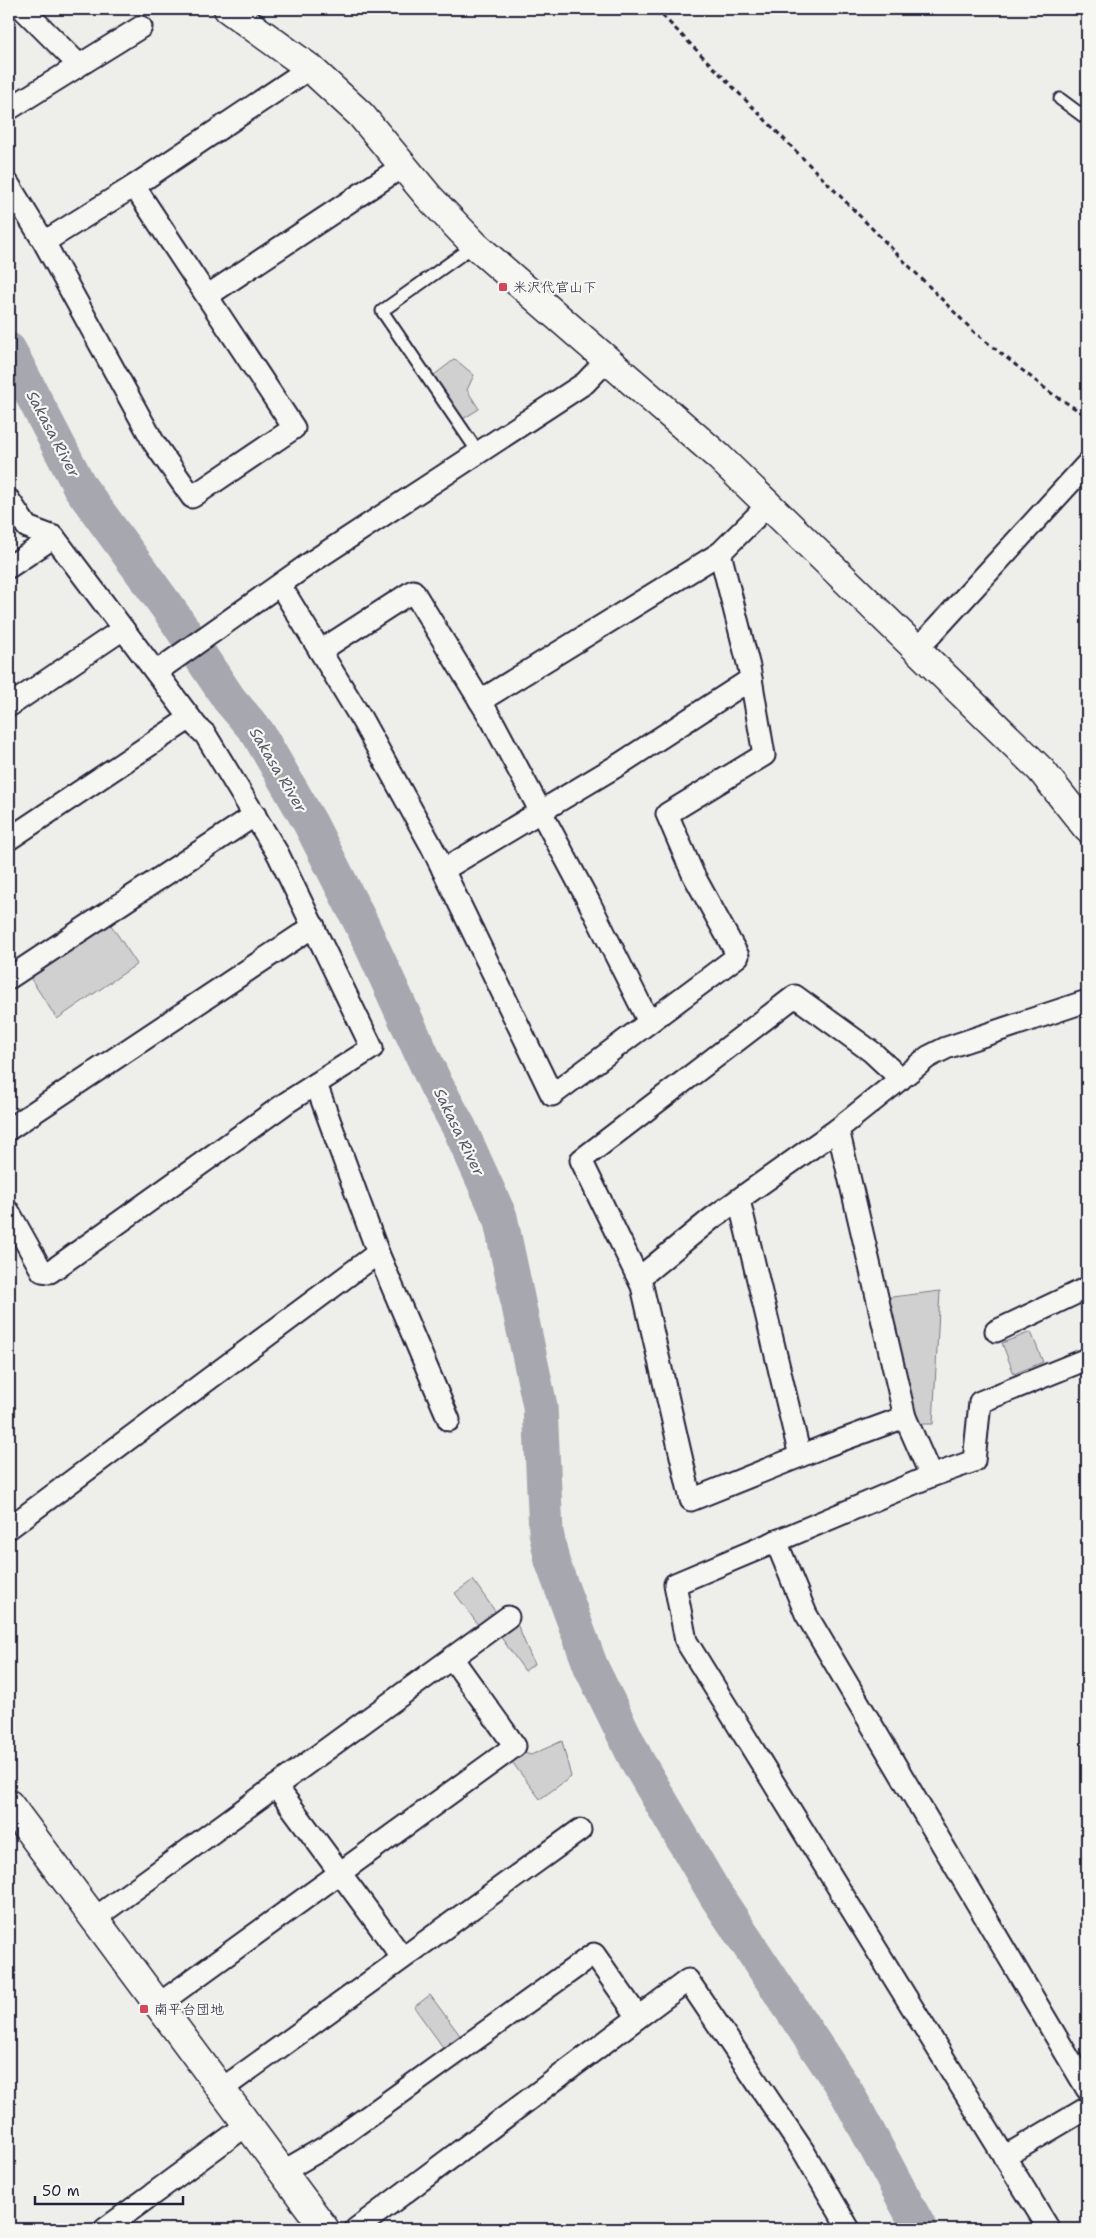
<svg xmlns="http://www.w3.org/2000/svg" width="1096" height="2238" viewBox="0 0 1096 2238" font-family="'Shantell Sans','Klee One',sans-serif">
<style>
.green{fill:#d0d0d1;stroke:#797986}
.lines{fill:none;stroke-linecap:round;stroke-linejoin:round}
.river{stroke:#a7a7af;stroke-width:35}
.lane-casing{stroke:#22223b;stroke-width:15}
.street-casing{stroke:#22223b;stroke-width:25}
.secondary-casing{stroke:#22223b;stroke-width:31}
.path{stroke:#22223b;stroke-width:3;stroke-dasharray:5 4;stroke-linecap:butt}
.lane{stroke:#f6f6f2;stroke-width:11}
.street{stroke:#f6f6f2;stroke-width:21}
.secondary{stroke:#f6f6f2;stroke-width:28}
.poi-dot{fill:#d1495b;stroke:#f6f6f2;stroke-width:2}
.labels{text-anchor:middle;dominant-baseline:central;stroke-width:4.5;stroke-linejoin:round;paint-order:stroke}
.poi-label{font-size:14px;fill:#22223b;stroke:#f6f6f2;text-anchor:start}
.water-label{font-size:15px;font-style:italic;fill:#575769;stroke:#f6f6f2}
</style>
<rect width="100%" height="100%" fill="#eeeeeb"/>
<filter id="ink" filterUnits="userSpaceOnUse"><feTurbulence type="fractalNoise" baseFrequency=".02" numOctaves="2"/><feDisplacementMap in="SourceGraphic" scale="10" xChannelSelector="R" yChannelSelector="G"/><feConvolveMatrix kernelMatrix="1 2 1 2 8 2 1 2 1" color-interpolation-filters="sRGB"/></filter>
<g filter="url(#ink)">
<!-- green -->
<g class="green">
<polygon points="455,359 474,375 467,390 479,409 463,419 434,375"/>
<polygon points="107,919 137,964 57,1019 27,973"/>
<polygon points="940,1291 933,1424 916,1424 884,1298"/>
<polygon points="1031,1332 1043,1362 1014,1374 1002,1343"/>
<polygon points="473,1580 497,1614 479,1626 455,1593"/>
<polygon points="517,1624 534,1664 525,1671 500,1636"/>
<polygon points="562,1741 571,1777 540,1799 512,1762 524,1753 531,1755"/>
<polygon points="430,1995 462,2038 445,2050 414,2007"/>
</g>
<g class="lines">
<!-- river -->
<polyline class="river" points="9,350 80,487 173,615 229,699 258,733 310,823 363,927 436,1085 460,1129 500,1217 540,1406 546,1532 552,1561 591,1667 636,1759 715,1894 847,2093 920,2229"/>
<defs>
<g id="lane">
<polyline points="1060,99 1087,119"/>
<polyline points="475,245 382,311 478,452"/>
</g>
<g id="street">
<polyline points="23,9 79,65"/>
<polyline points="9,109 141,27"/>
<polyline points="9,185 44,242 154,443 192,497 294,428 134,186 44,242"/>
<polyline points="134,186 310,68"/>
<polyline points="207,296 403,166"/>
<polyline points="9,500 27,527 54,537 197,727 205,734 278,854 372,1048 286,1103 50,1272 42,1271 9,1212"/>
<polyline points="9,567 54,537"/>
<polyline points="280,585 362,720 432,847 552,1095 738,956 693,874 667,814 764,755 749,667 720,553 768,505"/>
<polyline points="320,651 413,591 493,722 589,902 649,1022"/>
<polyline points="916,651 1087,464"/>
<polyline points="156,672 313,561 585,383 607,360"/>
<polyline points="480,701 720,553"/>
<polyline points="9,706 123,629"/>
<polyline points="9,839 190,718"/>
<polyline points="443,870 620,764 751,679"/>
<polyline points="9,978 255,815"/>
<polyline points="901,1079 872,1052 795,996 581,1160 642,1286 691,1500 823,1447 905,1417 838,1129 928,1057 946,1048 1087,1001"/>
<polyline points="316,1084 378,1253 449,1420"/>
<polyline points="9,1129 314,926"/>
<polyline points="739,1200 800,1456"/>
<polyline points="639,1278 711,1219 838,1129"/>
<polyline points="996,1331 1087,1288"/>
<polyline points="905,1417 931,1476"/>
<polyline points="9,1528 378,1253"/>
<polyline points="776,1541 806,1614 1087,2089"/>
<polyline points="276,1786 402,1957"/>
<polyline points="95,1918 508,1617"/>
<polyline points="159,2004 515,1746 452,1658"/>
<polyline points="222,2089 580,1830"/>
<polyline points="1004,2157 1087,2108"/>
<polyline points="282,2172 327,2146 594,1954 638,2017"/>
<polyline points="105,2229 248,2124"/>
<polyline points="356,2229 688,1980 804,2152 849,2229"/>
<polyline points="1049,2229 686,1641 675,1584 931,1476 974,1461 980,1402 1087,1359"/>
</g>
<g id="secondary">
<polyline points="228,9 310,68 361,115 429,197 475,245 719,457 1041,770 1087,828"/>
<polyline points="9,1804 325,2229"/>
</g>
</defs>
<!-- lane casing -->
<use href="#lane" class="lane-casing"/>
<!-- street casing -->
<use href="#street" class="street-casing"/>
<!-- secondary casing -->
<use href="#secondary" class="secondary-casing"/>
<!-- path -->
<polyline class="path" points="656,9 974,332 1051,393 1087,416"/>
<!-- lane -->
<use href="#lane" class="lane"/>
<!-- street -->
<use href="#street" class="street"/>
<!-- secondary -->
<use href="#secondary" class="secondary"/>
</g>
</g>
<!-- markers -->
<g class="poi-dot">
<rect x="498" y="282" width="10" height="10" rx="2.5"/>
<rect x="139" y="2004" width="10" height="10" rx="2.5"/>
</g>
<g class="labels">
<!-- poi labels -->
<g class="poi-label">
<text x="513" y="287">米沢代官山下</text>
<text x="154" y="2009">南平台団地</text>
</g>
<!-- water labels -->
<g class="water-label">
<text transform="translate(53 434) rotate(62)">Sakasa River</text>
<text transform="translate(278 770) rotate(59)">Sakasa River</text>
<text transform="translate(459 1132) rotate(64)">Sakasa River</text>
</g>
</g>
<!-- margin -->
<rect width="1096" height="2238" fill="none" stroke="#f6f6f2" stroke-width="30"/>
<rect x="15" y="15" width="1066" height="2208" fill="none" stroke="#22223b" stroke-width="2" filter="url(#ink)"/>
<!-- scale -->
<path d="M35 2196v8h148v-8" fill="none" stroke="#22223b" stroke-width="2.5"/>
<text x="42" y="2196" font-size="15" fill="#22223b" stroke="#f6f6f2" stroke-width="4" paint-order="stroke">50 m</text>
</svg>
